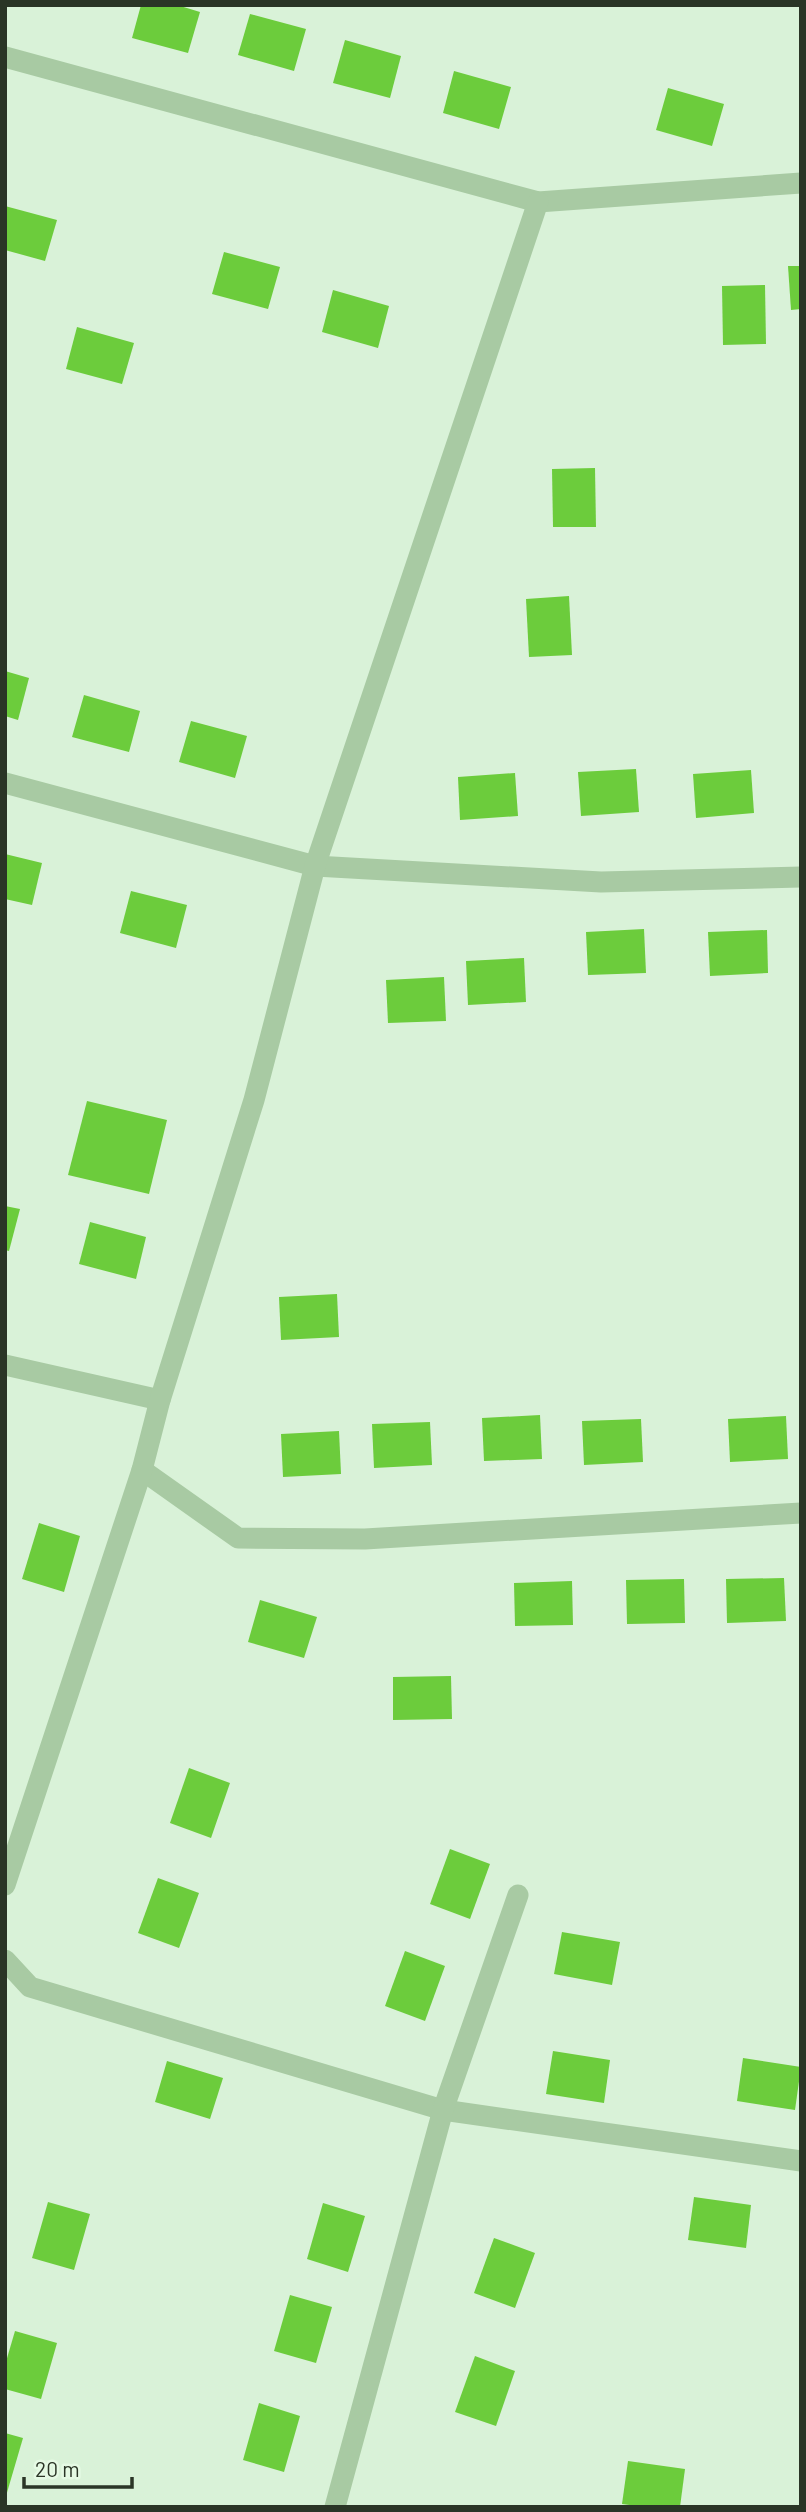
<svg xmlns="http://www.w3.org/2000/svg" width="806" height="2512" viewBox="0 0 806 2512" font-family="Barlow,sans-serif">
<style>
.building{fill:#6ccc3c}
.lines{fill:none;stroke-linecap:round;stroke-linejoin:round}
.minor{stroke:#a8caa3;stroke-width:21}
</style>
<rect width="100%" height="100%" fill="#d9f2d8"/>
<!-- building -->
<g class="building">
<polygon points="141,5 177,5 200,12 188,53 132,38"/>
<polygon points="250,14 306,29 294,71 238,55"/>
<polygon points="345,40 401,56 390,98 333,83"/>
<polygon points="454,71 511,87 499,129 443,113"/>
<polygon points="668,88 724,104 712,146 656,130"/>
<polygon points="5,206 57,220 45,261 5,250"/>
<polygon points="224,252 280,267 268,309 212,294"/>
<polygon points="788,266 801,266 801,309 791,310"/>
<polygon points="765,285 766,344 723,345 722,286"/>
<polygon points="333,290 389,306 378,348 322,332"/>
<polygon points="77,327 134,343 122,384 66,369"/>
<polygon points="595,468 596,527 553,527 552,469"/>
<polygon points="569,596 572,655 529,657 526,599"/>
<polygon points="5,671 29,678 18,720 5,716"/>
<polygon points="84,695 140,711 129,752 72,737"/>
<polygon points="191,721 247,736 235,778 179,762"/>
<polygon points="636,769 639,812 581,816 578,772"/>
<polygon points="751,770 754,813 696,818 693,774"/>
<polygon points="515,773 518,816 460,820 458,777"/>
<polygon points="5,854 42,863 32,905 5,899"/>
<polygon points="131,891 187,905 176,948 120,933"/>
<polygon points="644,929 646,973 588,975 586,932"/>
<polygon points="767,930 768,973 710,976 708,932"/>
<polygon points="524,958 526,1002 468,1005 466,961"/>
<polygon points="444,977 446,1021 388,1023 386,980"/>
<polygon points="87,1101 167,1120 149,1194 68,1175"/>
<polygon points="5,1206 20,1209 9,1251 5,1250"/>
<polygon points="90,1222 146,1237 136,1279 79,1264"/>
<polygon points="337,1294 339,1337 281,1340 279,1297"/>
<polygon points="540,1415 542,1459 484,1461 482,1418"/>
<polygon points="786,1416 788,1459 730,1462 728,1419"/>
<polygon points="641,1419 643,1462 584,1465 582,1421"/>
<polygon points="430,1422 432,1465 374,1468 372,1424"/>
<polygon points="339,1431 341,1474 283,1477 281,1434"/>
<polygon points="39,1523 80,1536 64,1592 22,1579"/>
<polygon points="784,1578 786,1621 727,1623 726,1579"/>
<polygon points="684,1579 685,1623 627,1624 626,1580"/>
<polygon points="572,1581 573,1625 515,1626 514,1583"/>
<polygon points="260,1600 317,1617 304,1658 248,1642"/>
<polygon points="451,1676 452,1719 393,1720 393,1677"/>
<polygon points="189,1768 230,1783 211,1838 170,1823"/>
<polygon points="450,1849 490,1864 470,1919 430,1904"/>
<polygon points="158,1878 199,1893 179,1948 138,1933"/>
<polygon points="562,1932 620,1942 612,1985 554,1974"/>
<polygon points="405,1951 445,1966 425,2021 385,2006"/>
<polygon points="553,2051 610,2060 604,2103 546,2094"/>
<polygon points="743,2058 801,2067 795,2110 737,2101"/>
<polygon points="167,2061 223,2078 210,2119 155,2102"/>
<polygon points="694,2197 751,2205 746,2248 688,2240"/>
<polygon points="48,2202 90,2214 74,2270 32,2258"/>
<polygon points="323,2203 365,2216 348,2272 307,2259"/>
<polygon points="494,2238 535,2253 515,2308 474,2293"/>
<polygon points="290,2295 332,2307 316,2363 274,2351"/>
<polygon points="15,2331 57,2343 41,2399 5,2389 5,2365"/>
<polygon points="475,2356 515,2371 496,2426 455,2412"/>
<polygon points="259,2403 300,2416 284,2472 243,2460"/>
<polygon points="5,2433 23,2438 6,2496 5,2496"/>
<polygon points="628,2461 685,2469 680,2507 644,2507 622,2504"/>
</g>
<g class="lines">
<!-- minor -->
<g class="minor">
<polyline points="5,57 538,202 801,183"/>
<polyline points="5,783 315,866 601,882 801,877"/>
<polyline points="5,1365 160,1400"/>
<polyline points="142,1470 238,1538 365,1539 801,1513"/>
<polyline points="5,1885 142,1470 160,1400 254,1100 315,866 538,202"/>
<polyline points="5,1960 30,1987 443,2110 801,2161"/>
<polyline points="335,2507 443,2110 518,1895"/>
</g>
</g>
<!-- border -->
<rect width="806" height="2512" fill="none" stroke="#2a3526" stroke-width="14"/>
<!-- scale -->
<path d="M24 2477v10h108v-10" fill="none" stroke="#2a3526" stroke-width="3.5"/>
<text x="35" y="2477" font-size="21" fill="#2a3526" stroke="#e5fae4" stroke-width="5" paint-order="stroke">20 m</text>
</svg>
